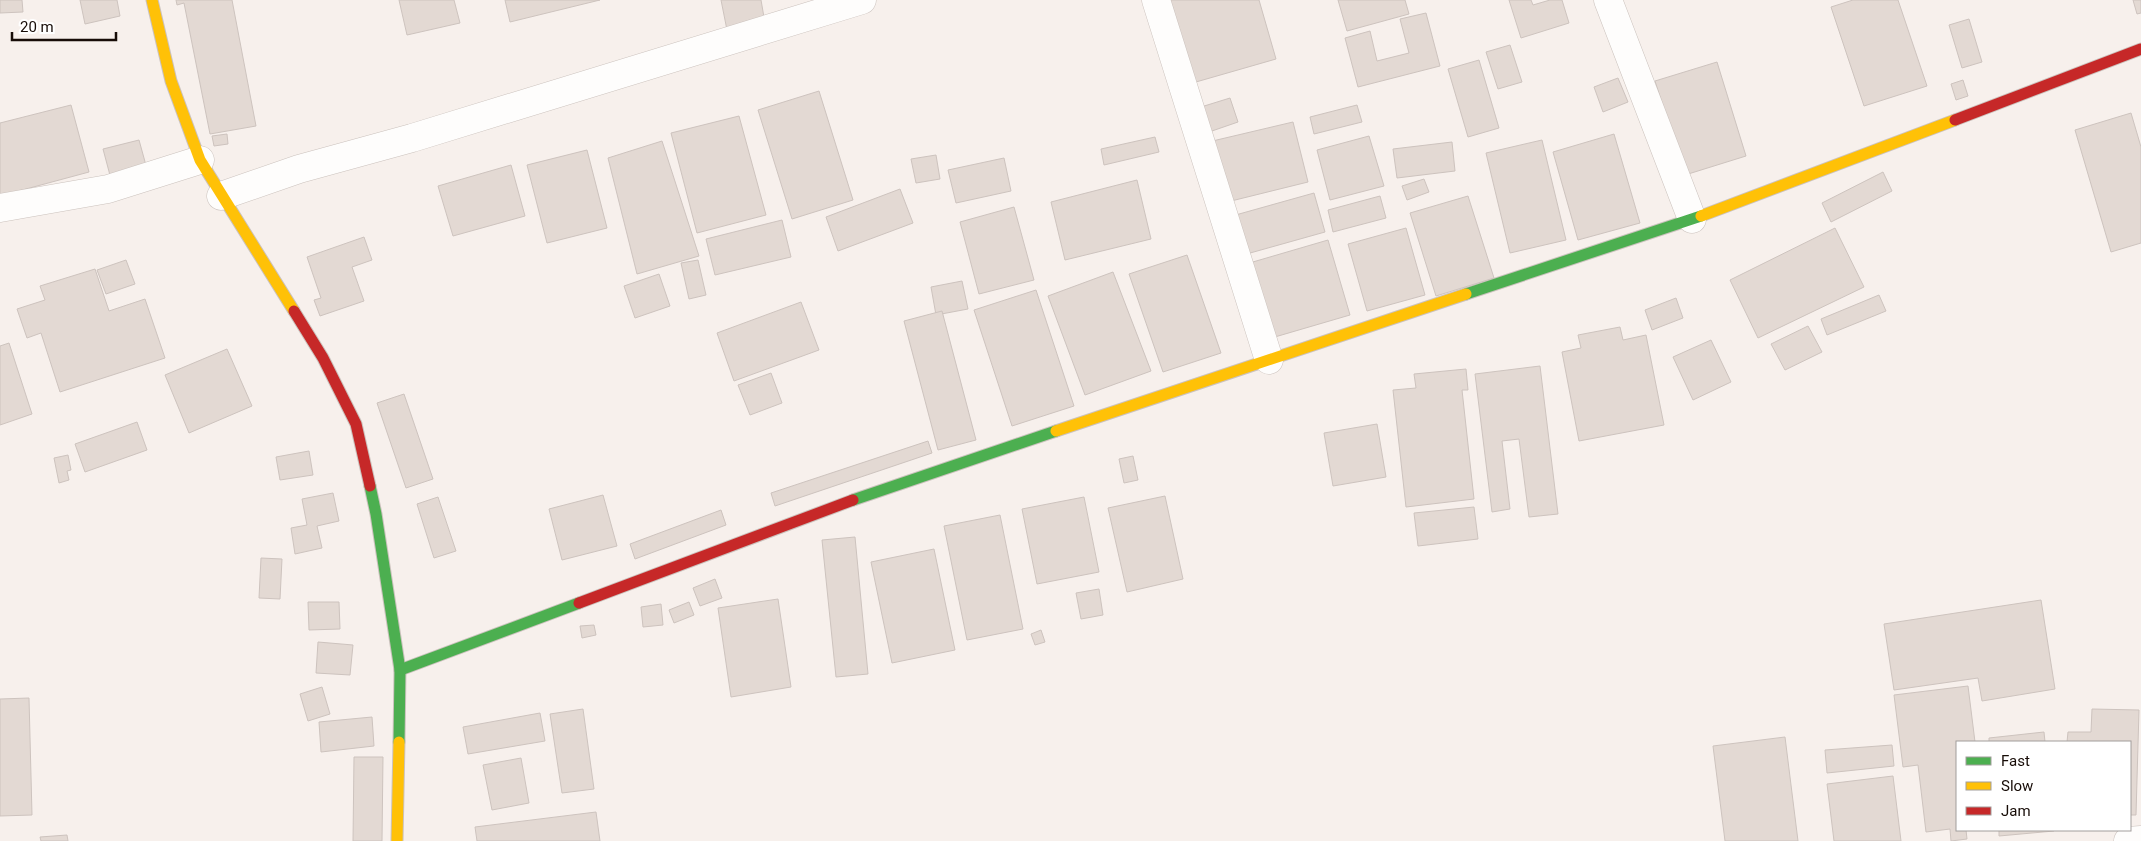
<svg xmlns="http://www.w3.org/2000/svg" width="2141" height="841" viewBox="0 0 2141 841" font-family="Roboto,sans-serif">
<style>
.building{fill:#e3d9d3;stroke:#cdc3be}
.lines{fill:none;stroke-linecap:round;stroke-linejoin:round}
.street-casing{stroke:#cbc2bd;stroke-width:29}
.fast-casing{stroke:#cbc2bd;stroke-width:13}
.slow-casing{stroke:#cbc2bd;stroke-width:13}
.jam-casing{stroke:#cbc2bd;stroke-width:13}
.street{stroke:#fefdfc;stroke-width:28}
.fast{stroke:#4caf50;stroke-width:11}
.slow{stroke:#ffc107;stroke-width:11}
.jam{stroke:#c62828;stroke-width:11}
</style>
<rect width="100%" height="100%" fill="#f7f0ec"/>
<!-- building -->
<g class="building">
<polygon points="0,0 22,0 23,12 0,13"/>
<polygon points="80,0 117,0 120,16 85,24"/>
<polygon points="176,0 232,0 256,126 210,134 184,3 177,5"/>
<polygon points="399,0 454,0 460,23 407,35"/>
<polygon points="505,0 600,0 510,22"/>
<polygon points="721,0 761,0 765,23 727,30"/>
<polygon points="1165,0 1259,0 1276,59 1189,84"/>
<polygon points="1338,0 1405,0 1409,14 1347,31"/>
<polygon points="1509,0 1531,0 1533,5 1550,0 1562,0 1569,23 1521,38"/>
<polygon points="1853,0 1898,0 1927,86 1864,106 1831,7"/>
<polygon points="2133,0 2141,0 2141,13 2137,14"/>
<polygon points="1426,13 1440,66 1358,87 1345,38 1370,31 1377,61 1409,53 1400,19"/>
<polygon points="1969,19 1982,62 1962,68 1949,25"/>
<polygon points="1510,45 1522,82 1498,89 1486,52"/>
<polygon points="1479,60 1499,128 1468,137 1448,69"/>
<polygon points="1717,62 1746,156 1685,175 1655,81"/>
<polygon points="1618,78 1628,102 1603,112 1594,87"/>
<polygon points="1963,80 1968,96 1956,100 1951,84"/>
<polygon points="819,91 853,200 792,219 758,110"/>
<polygon points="1230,98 1238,122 1209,132 1201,107"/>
<polygon points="71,105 89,172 0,196 0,123"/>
<polygon points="1357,105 1362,122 1314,134 1310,117"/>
<polygon points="2131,113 2141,147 2141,243 2111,252 2075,130"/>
<polygon points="739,116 766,215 697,233 671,133"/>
<polygon points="1293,122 1308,182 1219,204 1204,143"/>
<polygon points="227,134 228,144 214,146 212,136"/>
<polygon points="1614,134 1640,223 1578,240 1553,152"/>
<polygon points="1369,136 1384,186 1330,200 1317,150"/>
<polygon points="1155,137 1159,152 1104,165 1101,149"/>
<polygon points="139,140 147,169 111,179 103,149"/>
<polygon points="1542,140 1566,240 1510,253 1486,153"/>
<polygon points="662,141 699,256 637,274 608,158"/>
<polygon points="1452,142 1455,171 1397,178 1393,149"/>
<polygon points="587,150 607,228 547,243 527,165"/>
<polygon points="936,155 940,179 916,183 911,159"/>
<polygon points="1004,158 1011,191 956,203 948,170"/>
<polygon points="511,165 525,216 453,236 438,186"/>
<polygon points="1883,172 1892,191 1831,222 1822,203"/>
<polygon points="1424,179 1429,192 1407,200 1402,186"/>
<polygon points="1137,180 1151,239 1065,260 1051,202"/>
<polygon points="900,189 913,223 838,251 826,217"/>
<polygon points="1314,193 1325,232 1243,255 1232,216"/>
<polygon points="1380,196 1386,218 1333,232 1328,210"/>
<polygon points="1468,196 1494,278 1436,296 1410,213"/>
<polygon points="1014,207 1034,280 979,294 960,222"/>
<polygon points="782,220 791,257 715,275 706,239"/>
<polygon points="1406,228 1425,295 1367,311 1348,244"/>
<polygon points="1835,228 1864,287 1758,338 1730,280"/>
<polygon points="364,237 372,260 352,267 364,301 320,316 314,300 321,298 307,257"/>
<polygon points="1328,240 1350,315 1268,339 1246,264"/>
<polygon points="1187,255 1221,353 1163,372 1129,274"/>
<polygon points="126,260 135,284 106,294 97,270"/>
<polygon points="698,260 706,295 689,299 681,263"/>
<polygon points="95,269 109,311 145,299 165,358 60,392 41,333 27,338 17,309 45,300 40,286"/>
<polygon points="1113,272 1151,371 1085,395 1048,296"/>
<polygon points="659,274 670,306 635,318 624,286"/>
<polygon points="962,281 968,309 936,315 931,287"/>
<polygon points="1036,290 1074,406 1012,426 974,310"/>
<polygon points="1879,295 1886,311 1827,335 1821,319"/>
<polygon points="1676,298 1683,318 1652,330 1645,310"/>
<polygon points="801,302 819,350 734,381 717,333"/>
<polygon points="942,311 976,440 938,450 904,321"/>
<polygon points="1808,326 1822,352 1785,370 1771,344"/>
<polygon points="1620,327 1623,340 1646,335 1664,425 1579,441 1562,352 1581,348 1578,335"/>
<polygon points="1711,340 1731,382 1693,400 1673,357"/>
<polygon points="9,343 32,414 0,425 0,346"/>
<polygon points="227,349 252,406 189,433 165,375"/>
<polygon points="1540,366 1558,514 1529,517 1519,439 1502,441 1510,509 1492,512 1475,374"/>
<polygon points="1466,369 1468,390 1462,390 1474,499 1406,507 1393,390 1416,388 1414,374"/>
<polygon points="771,373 782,403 750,415 738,385"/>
<polygon points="404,394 433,479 406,488 377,403"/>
<polygon points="137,422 147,450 85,472 75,444"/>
<polygon points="1377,424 1386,477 1333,486 1324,433"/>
<polygon points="928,441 932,453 775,506 771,493"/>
<polygon points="309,451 313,475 280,480 276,457"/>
<polygon points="68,455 71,470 67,471 69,480 59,483 54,458"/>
<polygon points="1133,456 1138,480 1124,483 1119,459"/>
<polygon points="333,493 339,521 317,526 322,548 295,554 291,528 307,525 302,499"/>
<polygon points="603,495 617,546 562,560 549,509"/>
<polygon points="1165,496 1183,579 1127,592 1108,508"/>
<polygon points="438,497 456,551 434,558 417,504"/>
<polygon points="1084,497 1099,572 1037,584 1022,509"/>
<polygon points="1474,507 1478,539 1418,546 1414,513"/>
<polygon points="721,510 726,525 635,559 630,544"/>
<polygon points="1000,515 1023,629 967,640 944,526"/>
<polygon points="855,537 868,674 836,677 822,540"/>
<polygon points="934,549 955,650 892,663 871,562"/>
<polygon points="261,558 282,559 280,599 259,598"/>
<polygon points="715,579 722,598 700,606 693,588"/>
<polygon points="1099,589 1103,615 1081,619 1076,593"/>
<polygon points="778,599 791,687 731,697 718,608"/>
<polygon points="2041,600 2055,689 1982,701 1978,678 1894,690 1884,624"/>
<polygon points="308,602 339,602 340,629 309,630"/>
<polygon points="689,602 694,615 674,623 669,610"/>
<polygon points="661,604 663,625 643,627 641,607"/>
<polygon points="594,625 596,635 582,638 580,626"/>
<polygon points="1041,630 1045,642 1035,645 1031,634"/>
<polygon points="318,642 353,645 350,675 316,673"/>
<polygon points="1968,686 1975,742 1957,742 1957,830 1966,830 1967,839 1951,841 1950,829 1926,832 1918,765 1903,767 1894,695"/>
<polygon points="322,687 330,714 308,721 300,694"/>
<polygon points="29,698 32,815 0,816 0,699"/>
<polygon points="583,709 594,789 562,793 550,714"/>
<polygon points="2092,709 2139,710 2136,815 2130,815 2130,742 2067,742 2068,732 2091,732"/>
<polygon points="540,713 545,741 468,754 463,727"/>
<polygon points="372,717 374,746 321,752 319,722"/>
<polygon points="2044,732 2045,742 1989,742 1989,738"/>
<polygon points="1785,737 1798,841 1725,841 1713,746"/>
<polygon points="1892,745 1894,766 1827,773 1825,750"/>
<polygon points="354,757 383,757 382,841 353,841"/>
<polygon points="521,758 529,803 492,810 483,765"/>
<polygon points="1893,776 1901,841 1834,841 1827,784"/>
<polygon points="596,812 600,841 477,841 475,827"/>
<polygon points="1999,830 2054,830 2054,831 1999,836"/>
<polygon points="67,835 68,841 41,841 40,837"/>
</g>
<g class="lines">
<defs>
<g id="street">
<polyline points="1156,0 1269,360"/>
<polyline points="1608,0 1692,219"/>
<polyline points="221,196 299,169 412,138 862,0"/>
<polyline points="0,208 108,189 200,160"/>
<polyline points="2128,841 2141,840"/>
</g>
<g id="fast">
<polyline points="1466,294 1701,216"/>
<polyline points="370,486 376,514 400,670 399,742"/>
<polyline points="853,500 1056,431"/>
<polyline points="400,670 579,603"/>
</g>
<g id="slow">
<polyline points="152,0 171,81 200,160 294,311"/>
<polyline points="1701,216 1955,120"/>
<polyline points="1056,431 1466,294"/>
<polyline points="397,841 399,742"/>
</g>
<g id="jam">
<polyline points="1955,120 2141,49"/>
<polyline points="294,311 323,358 356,424 370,486"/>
<polyline points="579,603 853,500"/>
</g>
</defs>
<!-- street casing -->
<use href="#street" class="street-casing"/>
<!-- fast casing -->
<use href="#fast" class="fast-casing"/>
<!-- slow casing -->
<use href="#slow" class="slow-casing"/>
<!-- jam casing -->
<use href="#jam" class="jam-casing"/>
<!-- street -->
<use href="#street" class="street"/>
<!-- fast -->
<use href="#fast" class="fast"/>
<!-- slow -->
<use href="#slow" class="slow"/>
<!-- jam -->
<use href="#jam" class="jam"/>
</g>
<!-- legend -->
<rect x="1956" y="741" width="175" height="90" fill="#ffffff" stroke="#a29e9c"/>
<rect x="1966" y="757" width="25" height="8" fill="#4caf50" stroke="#a29e9c"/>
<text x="2001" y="766" font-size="15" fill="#170c07">Fast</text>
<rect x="1966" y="782" width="25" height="8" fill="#ffc107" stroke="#a29e9c"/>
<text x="2001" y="791" font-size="15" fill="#170c07">Slow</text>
<rect x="1966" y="807" width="25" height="8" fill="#c62828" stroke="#a29e9c"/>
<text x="2001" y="816" font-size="15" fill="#170c07">Jam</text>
<!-- scale -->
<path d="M12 32v8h104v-8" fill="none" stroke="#170c07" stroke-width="2.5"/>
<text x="20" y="32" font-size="15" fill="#170c07" stroke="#ffffff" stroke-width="4" paint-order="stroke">20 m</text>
</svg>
